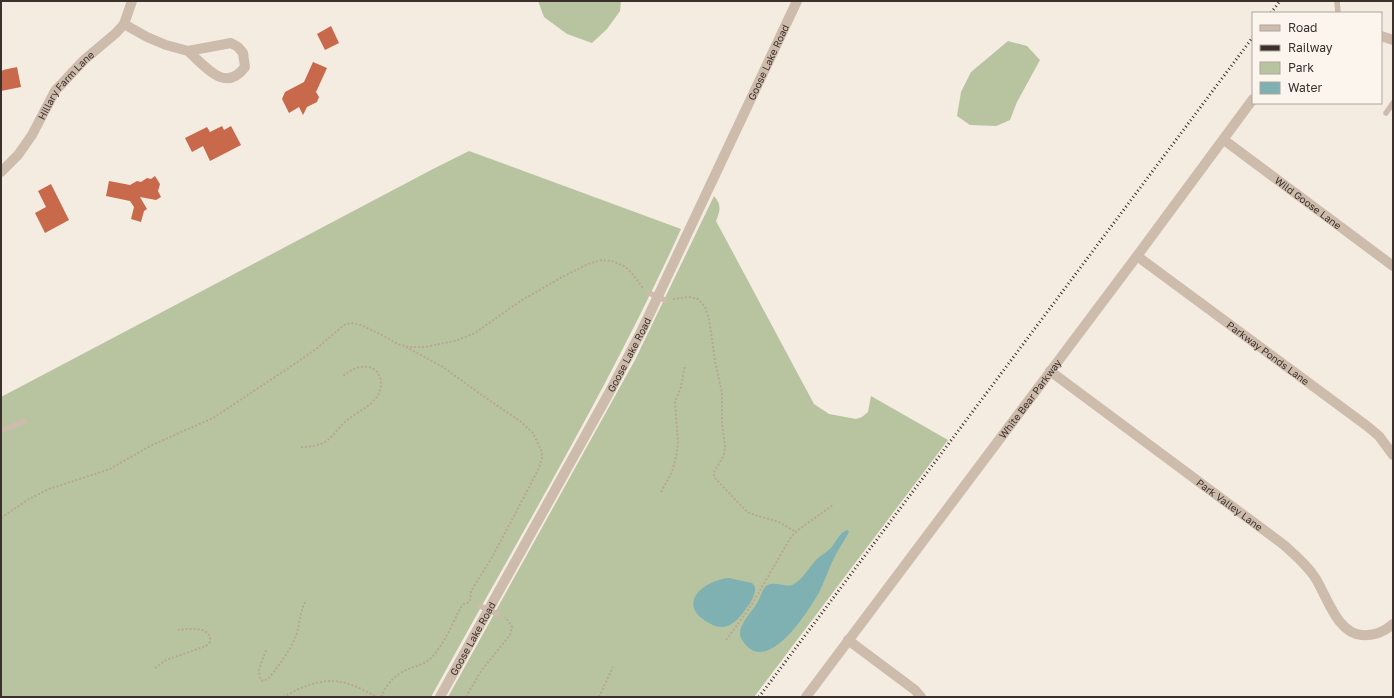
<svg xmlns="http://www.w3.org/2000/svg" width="1394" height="698" viewBox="0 0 1394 698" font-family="'Golos Text',sans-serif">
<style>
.green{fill:#b8c4a0}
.water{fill:#7fb0b2}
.building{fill:#c8694b}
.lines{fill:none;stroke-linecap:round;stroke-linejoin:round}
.path{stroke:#b9a596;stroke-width:2;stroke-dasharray:2 2;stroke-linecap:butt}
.service{stroke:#cdbbac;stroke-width:5.5}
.minor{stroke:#cdbbac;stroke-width:10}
.tertiary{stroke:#cdbbac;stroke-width:10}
.rail{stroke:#3b302b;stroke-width:3;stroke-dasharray:1 3;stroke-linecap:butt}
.labels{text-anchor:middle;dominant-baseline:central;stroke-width:3.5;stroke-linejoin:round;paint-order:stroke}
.street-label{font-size:10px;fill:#3b302b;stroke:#fbf5ee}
</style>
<rect width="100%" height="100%" fill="#f4ebe1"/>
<!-- green -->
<g class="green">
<polygon points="538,1 621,1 620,11 607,29 592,43 567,34 544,17"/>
<polygon points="1008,41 1027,46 1040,60 1017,102 1010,120 996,126 970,125 957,116 961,92 971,72"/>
<path d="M 469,151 L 681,229 C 608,390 516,542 431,697 L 1,697 L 1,397 L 433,169 Z"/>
<path d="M 714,196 C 722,205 720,211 716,221 L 814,404 L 829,414 L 856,419 L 862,417 L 868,412 L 871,396 L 948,440 L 754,697 L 448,697 L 635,360 Z"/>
</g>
<!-- water -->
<g class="water">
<path d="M 847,530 L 849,531 L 848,534 C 843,542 839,549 834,558 C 828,570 824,584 817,596 C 805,616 764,680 741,638 C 736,627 752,612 757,603 C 760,598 762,591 765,587 C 772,579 786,589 794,584 C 804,578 809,567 817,559 C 821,555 827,552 831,548 C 836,542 839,533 847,530 Z"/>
<path d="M 729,578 L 752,583 C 754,585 756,587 755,591 C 754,598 749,605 745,610 C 736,623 725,633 709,623 C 705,621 701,618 697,614 C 683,594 713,579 729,578 Z"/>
</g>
<!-- building -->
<g class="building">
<polygon points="331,26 339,43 325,50 317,34"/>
<polygon points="313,62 327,68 316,92 319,97 317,102 307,107 303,115 299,107 289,113 282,99 285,92 304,82"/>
<polygon points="17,67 21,87 1,91 1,73 3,70"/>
<polygon points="222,126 224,130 231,126 241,145 210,161 203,146 192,152 185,138 207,127 210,132"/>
<polygon points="155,176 160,184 158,191 161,197 156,200 140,197 147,209 144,211 141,222 131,219 134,207 130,201 106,196 109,181 130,185 137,181 141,182 147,178 151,179"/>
<polygon points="51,184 69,220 45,233 35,213 46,207 38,191"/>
</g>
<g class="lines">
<!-- path -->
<g class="path">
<polyline points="673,299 689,297 698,299 705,307 709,319 715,361 722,393 722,423 725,447 724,455 714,472 714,477 747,512 755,515 779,522 796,532"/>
<polyline points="406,347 443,367 483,396 520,421 533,433 542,452 542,459 538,470 514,516 491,559 471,591 470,602"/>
<path d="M 301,447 C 309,447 317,446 325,442 C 333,437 337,429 344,423 C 355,412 373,407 379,393 C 385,379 377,364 361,367 C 354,368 348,372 342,377"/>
<polyline points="661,492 672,472 677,453 678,443 675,402 681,387 685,365"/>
<polyline points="1,518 29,499 49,489 110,469 150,446 213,418 296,363 316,349 344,325 351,323 361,325 382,335 398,344 408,347 425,347 455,341 475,333 522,300 566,275 588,264 602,260 612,261 624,266 631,272 643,288"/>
<polyline points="726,640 751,606 791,537 798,530 833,505"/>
<path d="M 266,650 L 259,669 L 260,679 L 263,681 L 269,678 C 279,665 290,651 296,636 C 300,623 300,611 306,600"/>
<path d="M 155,668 L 166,660 L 206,646 L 210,642 C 212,625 188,629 178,630"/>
<path d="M 283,697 C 303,686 325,676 349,684 C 358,687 368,692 377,697"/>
<path d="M 381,697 C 388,681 398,672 414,667 C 420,665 426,663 431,658 C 444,645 452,624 461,607 L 464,604 L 470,602"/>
<polyline points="466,697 481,671 510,635 512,627 509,622 505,617"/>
<polyline points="599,697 613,667"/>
</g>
<!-- service -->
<g class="service">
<polyline points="1337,1 1338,13"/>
<polyline points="1386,113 1393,103"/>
<polyline points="649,293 665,300"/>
<polyline points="1,431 24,421"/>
<polyline points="480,606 498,614"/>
</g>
<!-- minor -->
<g class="minor">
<path d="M 124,24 L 147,37 L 166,45 L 188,51 L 231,43 L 238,47 L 243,53 L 245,67 C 225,94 205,66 188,51"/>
<path id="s1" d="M 1224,140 L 1393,266"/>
<path id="s2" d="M 1,172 L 18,155 L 32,135 L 55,91 L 84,60 L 116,33 L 124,24 L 132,1"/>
<path id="s3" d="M 1137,256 L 1367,426 L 1379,436 L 1393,455"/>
<path id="s4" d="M 1050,371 L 1284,545 C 1295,555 1306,564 1314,576 C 1327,595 1336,633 1362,635 C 1375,636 1384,632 1393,624"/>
<polyline points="848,640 915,690 921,697"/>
</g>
<!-- tertiary -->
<g class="tertiary">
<polyline points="1381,36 1393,40"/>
<path id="s5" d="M 440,697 L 609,393 L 642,330 L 797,1"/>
<path id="s6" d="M 806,697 L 1137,256 L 1253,99"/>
</g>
<!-- rail -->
<g class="rail">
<polyline points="1271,13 1280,1"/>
<polyline points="759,697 1253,37"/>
</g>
</g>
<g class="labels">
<!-- street labels -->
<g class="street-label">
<text stroke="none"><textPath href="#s5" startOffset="715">Goose Lake Road</textPath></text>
<text stroke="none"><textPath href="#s2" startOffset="109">Hillary Farm Lane</textPath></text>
<text stroke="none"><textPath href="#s1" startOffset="105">Wild Goose Lane</textPath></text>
<text stroke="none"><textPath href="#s3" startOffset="163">Parkway Ponds Lane</textPath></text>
<text stroke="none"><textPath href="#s5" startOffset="391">Goose Lake Road</textPath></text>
<text stroke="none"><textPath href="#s6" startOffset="373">White Bear Parkway</textPath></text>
<text stroke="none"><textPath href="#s4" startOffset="224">Park Valley Lane</textPath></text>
<text stroke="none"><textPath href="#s5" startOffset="67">Goose Lake Road</textPath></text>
</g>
</g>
<!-- border -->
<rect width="1394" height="698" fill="none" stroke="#3b302b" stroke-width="4"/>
<!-- legend -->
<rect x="1252" y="12" width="130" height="92" fill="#fbf5ee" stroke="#aea6a0"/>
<rect x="1260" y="25" width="20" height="6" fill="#cdbbac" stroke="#aea6a0"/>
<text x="1288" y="32" font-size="12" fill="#3b302b">Road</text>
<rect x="1260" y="45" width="20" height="6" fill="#3b302b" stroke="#aea6a0"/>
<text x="1288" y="52" font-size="12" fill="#3b302b">Railway</text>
<rect x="1260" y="62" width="20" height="12" fill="#b8c4a0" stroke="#aea6a0"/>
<text x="1288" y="72" font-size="12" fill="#3b302b">Park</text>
<rect x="1260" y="82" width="20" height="12" fill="#7fb0b2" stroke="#aea6a0"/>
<text x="1288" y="92" font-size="12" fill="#3b302b">Water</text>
</svg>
